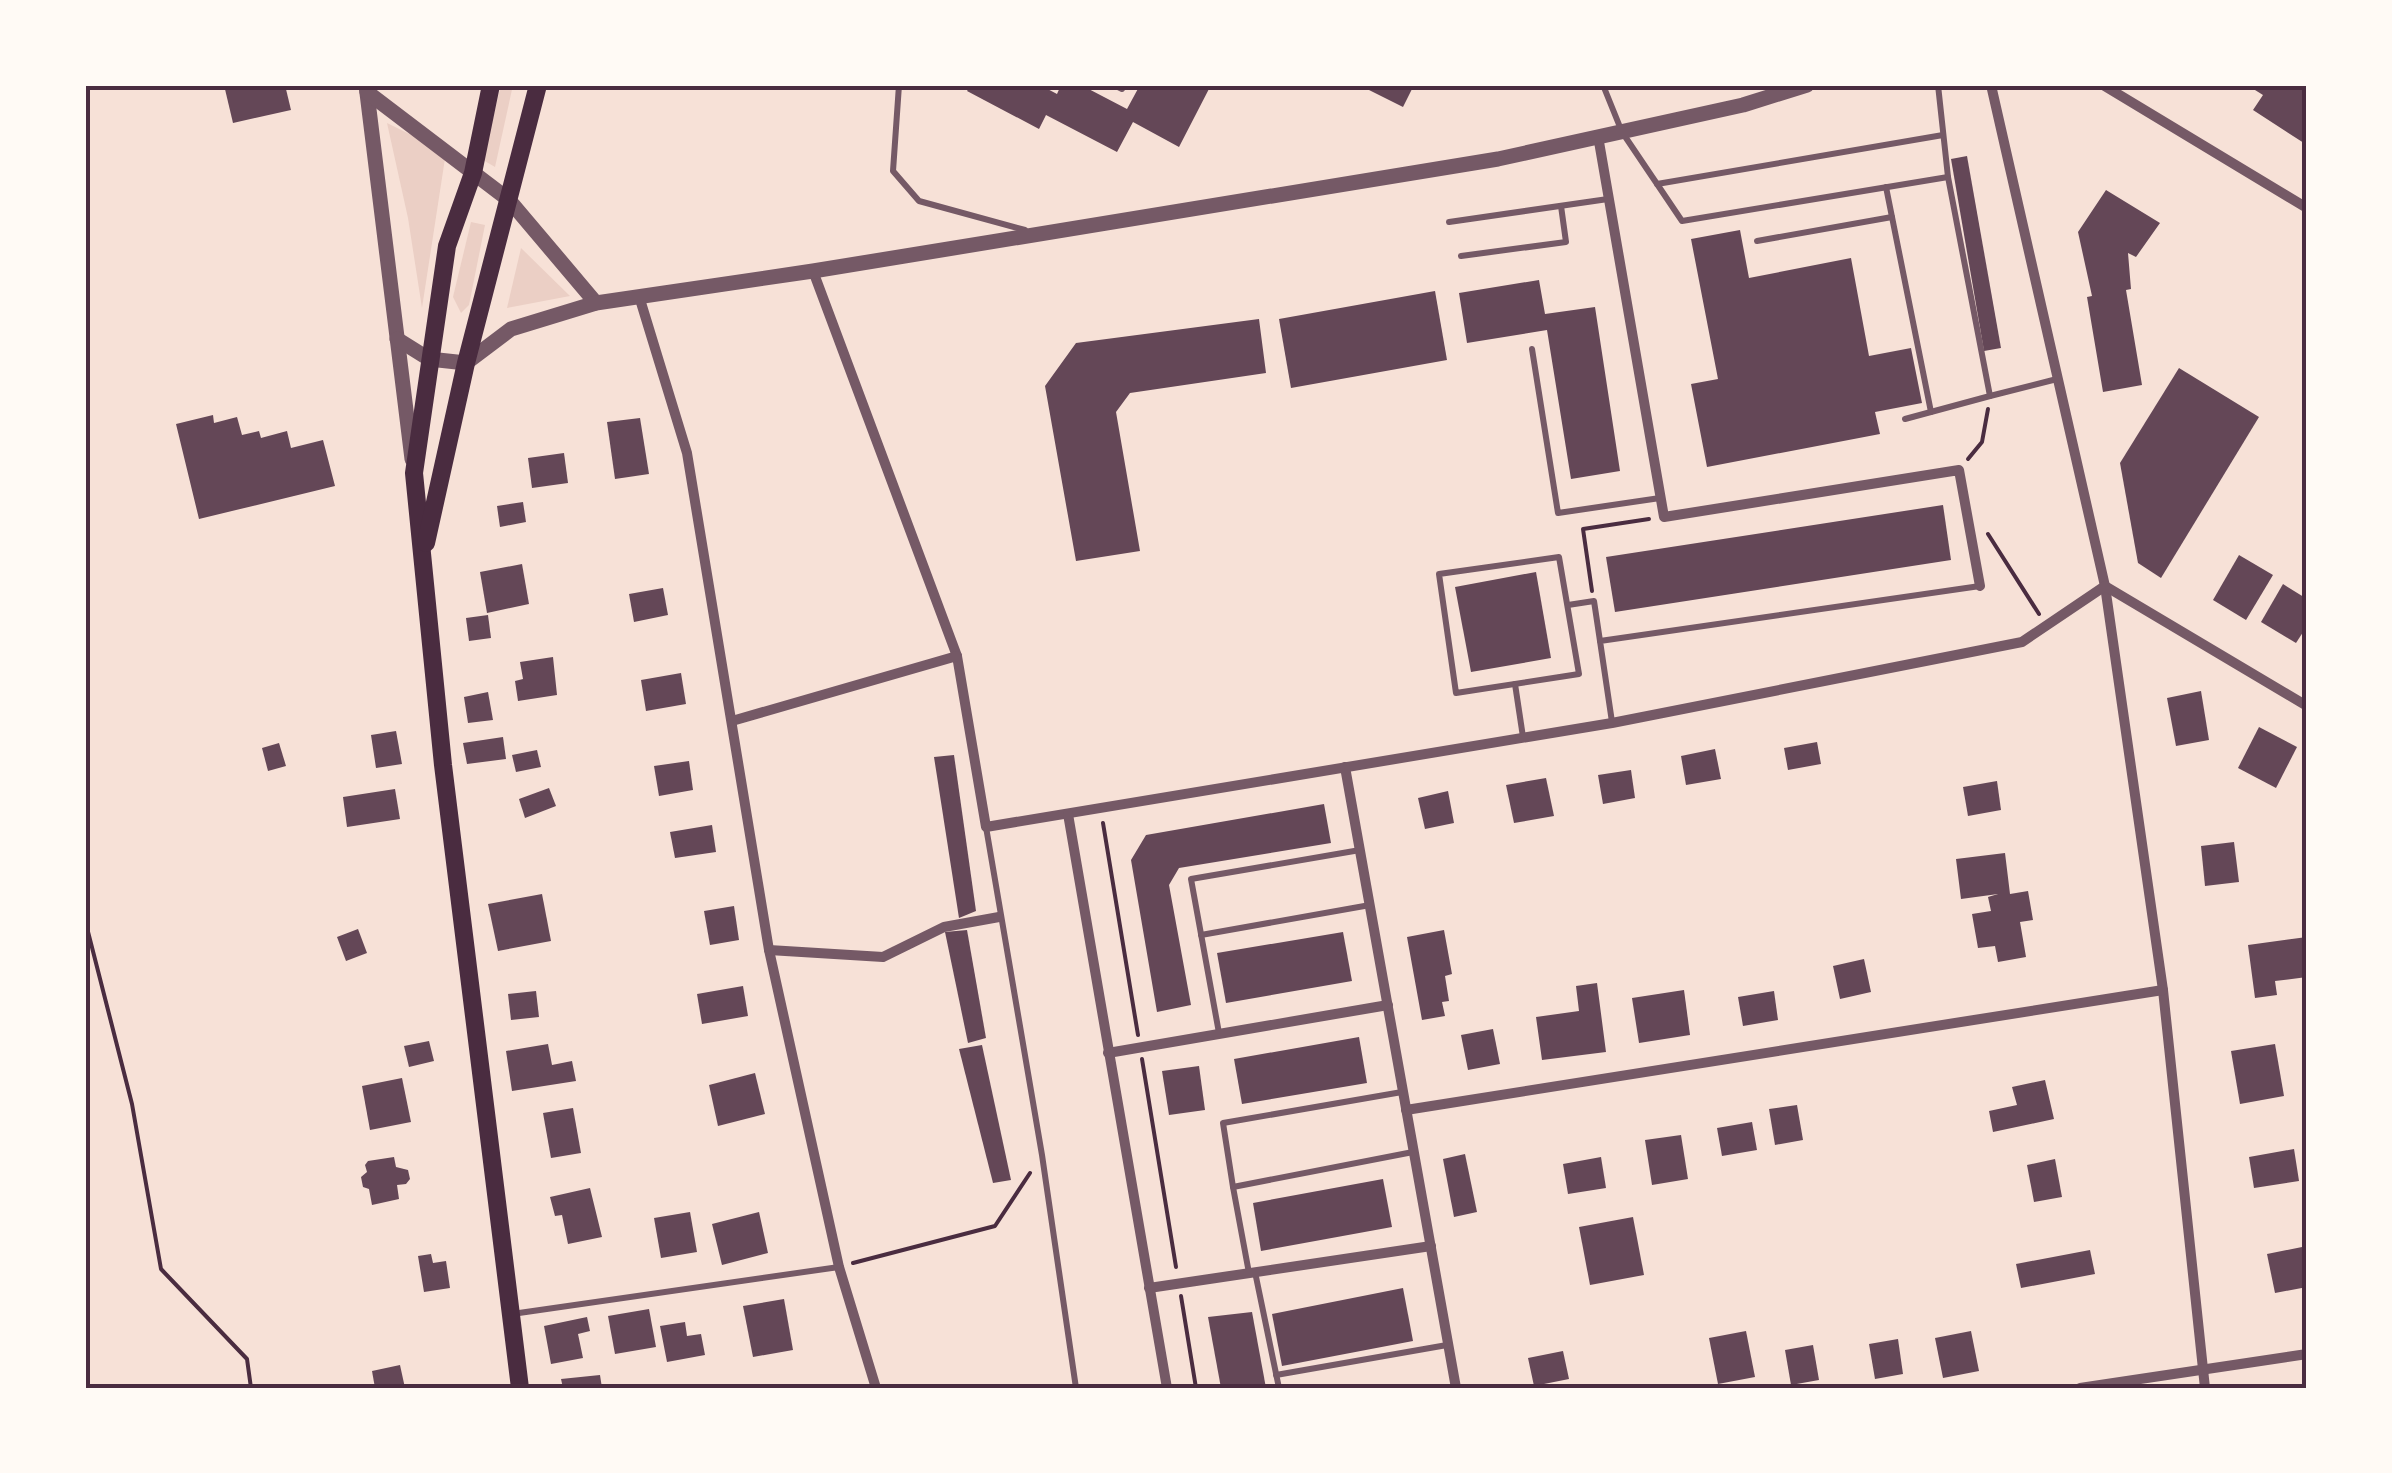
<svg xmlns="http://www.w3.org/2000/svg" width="2392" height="1473" viewBox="0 0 2392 1473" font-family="'Alegreya Sans',sans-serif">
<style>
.green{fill:#ebcfc5}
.building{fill:#644757}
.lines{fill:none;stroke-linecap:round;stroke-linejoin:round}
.path{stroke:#4a2c40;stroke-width:4}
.service{stroke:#755966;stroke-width:6}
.minor{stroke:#755966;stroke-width:10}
.tertiary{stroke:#755966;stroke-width:15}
.secondary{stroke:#4a2c40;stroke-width:18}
.neatline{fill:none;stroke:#4a2c40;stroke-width:4}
</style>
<rect width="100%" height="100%" fill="#f7e1d7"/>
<!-- green -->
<g class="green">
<polygon points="501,85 513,85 495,167 483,160"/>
<polygon points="387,123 446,152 422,308 408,218"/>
<polygon points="471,222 485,225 469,305 461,313 453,297"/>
<polygon points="521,248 570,296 507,308"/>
</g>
<!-- building -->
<g class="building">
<polygon points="224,85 285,85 291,110 233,123"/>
<polygon points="971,85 1040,85 1057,94 1061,85 1081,85 1127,109 1140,85 1211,85 1179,147 1133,122 1117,152 1046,115 1039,129 967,91"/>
<polygon points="1359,85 1414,85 1403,107"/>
<polygon points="2247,85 2299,85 2307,90 2307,145 2253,110 2263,95"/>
<polygon points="1967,156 2001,348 1984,351 1951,159"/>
<polygon points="2106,190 2160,223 2136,257 2128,253 2131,289 2126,290 2142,385 2103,392 2087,297 2092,296 2078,232"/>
<polygon points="1740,230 1749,278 1851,258 1869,356 1911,348 1922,403 1875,412 1880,434 1707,467 1691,384 1718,379 1691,239"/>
<polygon points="1539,280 1545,314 1595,307 1620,471 1571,479 1547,330 1467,343 1459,293"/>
<polygon points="1435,291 1447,360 1291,388 1279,319"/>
<polygon points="1259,319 1266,373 1130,393 1116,412 1140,551 1076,561 1045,386 1076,343"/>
<polygon points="2179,368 2259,417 2161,578 2138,563 2120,463"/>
<polygon points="213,415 214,423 237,417 242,435 259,431 261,438 287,431 291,448 323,440 335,486 199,519 176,424"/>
<polygon points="640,418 649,474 615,479 607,422"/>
<polygon points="564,453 568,483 532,488 528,458"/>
<polygon points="523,502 526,522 500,527 497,506"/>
<polygon points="1943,505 1951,560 1615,612 1606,557"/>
<polygon points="2239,555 2273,575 2246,620 2213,600"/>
<polygon points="522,564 529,604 487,613 480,572"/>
<polygon points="1536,572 1551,658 1471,672 1455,587"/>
<polygon points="2283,584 2307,599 2307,626 2296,643 2261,622"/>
<polygon points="663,588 668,615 634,622 629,594"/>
<polygon points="488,615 491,638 469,641 466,618"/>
<polygon points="553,657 557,695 518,701 515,681 523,679 520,662"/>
<polygon points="681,673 686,704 646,711 641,680"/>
<polygon points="2201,691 2209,740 2176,746 2167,698"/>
<polygon points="488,692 493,720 468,723 464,697"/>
<polygon points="2259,727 2297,747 2276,788 2238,768"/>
<polygon points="396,731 402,764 376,768 371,735"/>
<polygon points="503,737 506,759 467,764 463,743"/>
<polygon points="1817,742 1821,764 1788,770 1784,748"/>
<polygon points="279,743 286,766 268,771 262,748"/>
<polygon points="1715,749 1721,779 1686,785 1681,756"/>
<polygon points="537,750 541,767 516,772 512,755"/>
<polygon points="954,755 976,911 959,918 934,757"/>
<polygon points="689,761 693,790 659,796 654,766"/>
<polygon points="1631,770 1635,798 1603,804 1598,775"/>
<polygon points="1546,778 1554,816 1514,823 1506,785"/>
<polygon points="1997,781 2001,810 1968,816 1963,787"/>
<polygon points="549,788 556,806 525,818 519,799"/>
<polygon points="395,789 400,819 347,827 343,797"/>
<polygon points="1448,791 1454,823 1425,829 1418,798"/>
<polygon points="1324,804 1331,843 1179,868 1169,885 1191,1005 1157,1012 1131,860 1146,835"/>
<polygon points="712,825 716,852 675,858 670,832"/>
<polygon points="2234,842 2239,882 2205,886 2201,846"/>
<polygon points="2005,853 2010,894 2028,891 2033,920 2020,922 2026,957 1998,962 1995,946 1978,948 1972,914 1991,911 1988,897 1998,894 1961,899 1956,859"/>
<polygon points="542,894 551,941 498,951 488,904"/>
<polygon points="734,906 739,940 710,945 704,911"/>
<polygon points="358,929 367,953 346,961 337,937"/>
<polygon points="967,930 986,1038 968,1043 945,932"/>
<polygon points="1444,930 1452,974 1445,976 1449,1001 1442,1002 1445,1016 1422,1020 1407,937"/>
<polygon points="1343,932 1352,981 1226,1003 1217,953"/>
<polygon points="2307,937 2307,977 2275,981 2277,995 2255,998 2248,945"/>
<polygon points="1864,959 1871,992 1840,999 1833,966"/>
<polygon points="1597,983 1606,1052 1542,1060 1536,1017 1579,1011 1576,986"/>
<polygon points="743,986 748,1016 702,1024 697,994"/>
<polygon points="1684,990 1690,1035 1639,1043 1632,998"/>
<polygon points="536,991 539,1017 511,1020 508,994"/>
<polygon points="1774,991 1778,1020 1743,1026 1738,997"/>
<polygon points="1493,1029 1500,1064 1468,1070 1461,1035"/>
<polygon points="1359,1037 1367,1083 1242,1104 1234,1059"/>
<polygon points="429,1041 434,1061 409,1067 404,1046"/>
<polygon points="548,1044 552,1065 572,1061 576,1081 512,1091 506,1051"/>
<polygon points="2275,1044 2284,1096 2240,1104 2231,1051"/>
<polygon points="982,1045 1011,1180 993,1183 959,1049"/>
<polygon points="1199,1066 1205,1110 1169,1115 1162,1071"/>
<polygon points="755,1073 765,1114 718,1126 709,1085"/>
<polygon points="402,1078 411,1122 370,1130 362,1086"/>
<polygon points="2045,1080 2054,1119 1993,1132 1989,1111 2017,1105 2012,1087"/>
<polygon points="1797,1105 1803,1140 1775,1145 1769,1109"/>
<polygon points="573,1108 581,1153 551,1158 543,1113"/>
<polygon points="1752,1122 1757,1150 1722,1156 1717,1128"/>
<polygon points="1681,1135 1688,1179 1652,1185 1645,1140"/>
<polygon points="2294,1149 2299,1181 2254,1188 2249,1157"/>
<polygon points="1465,1154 1477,1212 1454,1217 1443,1159"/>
<polygon points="394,1157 396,1167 408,1170 410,1179 406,1184 397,1185 399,1199 372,1205 369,1189 363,1187 361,1177 367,1172 365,1165 368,1161"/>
<polygon points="1601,1157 1606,1188 1568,1194 1563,1164"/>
<polygon points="2055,1159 2062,1197 2034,1202 2027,1165"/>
<polygon points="1383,1179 1392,1227 1261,1251 1253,1203"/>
<polygon points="590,1188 602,1237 568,1244 562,1215 555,1216 550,1197"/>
<polygon points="690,1212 697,1252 661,1258 654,1218"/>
<polygon points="759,1212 768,1253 722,1265 712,1224"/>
<polygon points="1633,1217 1644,1275 1590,1285 1579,1227"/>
<polygon points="2307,1246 2307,1287 2275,1293 2267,1254"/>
<polygon points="2090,1250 2095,1274 2021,1288 2016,1264"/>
<polygon points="431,1254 433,1263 446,1261 450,1288 424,1292 418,1256"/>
<polygon points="1403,1288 1413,1341 1282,1366 1272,1314"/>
<polygon points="784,1299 793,1350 753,1357 743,1306"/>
<polygon points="649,1309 656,1347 615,1354 608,1316"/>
<polygon points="1252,1312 1266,1388 1221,1388 1208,1317"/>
<polygon points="587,1317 590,1331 578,1334 583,1358 551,1364 544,1326"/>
<polygon points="685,1322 687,1336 701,1334 705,1355 667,1362 660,1326"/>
<polygon points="1746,1331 1755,1377 1718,1384 1709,1338"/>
<polygon points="1971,1331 1979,1371 1943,1378 1935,1338"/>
<polygon points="1898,1339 1903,1374 1875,1379 1869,1344"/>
<polygon points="1813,1345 1819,1380 1791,1385 1785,1350"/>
<polygon points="1563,1351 1569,1379 1534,1386 1528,1358"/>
<polygon points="400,1365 405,1388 375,1388 372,1371"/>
<polygon points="600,1375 602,1388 563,1388 561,1379"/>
</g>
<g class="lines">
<!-- path -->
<g class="path">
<polyline points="1968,459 1982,442 1988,409"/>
<polyline points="1988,534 2039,614"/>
<polyline points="1592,591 1583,529 1649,519"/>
<polyline points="1103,823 1138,1035"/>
<polyline points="85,920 132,1104 161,1269 247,1359 251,1388"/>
<polyline points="1142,1059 1176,1267"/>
<polyline points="853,1263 995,1226 1030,1173"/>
<polyline points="1181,1296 1196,1388"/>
</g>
<!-- service -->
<g class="service">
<polyline points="899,85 893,171 919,201 1025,230"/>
<polyline points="1114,85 1122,89 1125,85"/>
<polyline points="1603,85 1622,132 1682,221 1948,177"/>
<polyline points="1657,184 1943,135"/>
<polyline points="1886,187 1931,412"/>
<polyline points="1449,222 1608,199"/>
<polyline points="1757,241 1892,217"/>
<polyline points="1461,256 1566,242 1561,206"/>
<polyline points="1532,349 1558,513 1660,498"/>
<polyline points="1990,396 2057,379"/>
<polyline points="1905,419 1990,396 1948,177 1938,85"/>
<polygon points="1559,557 1579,674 1456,693 1439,574"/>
<polyline points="1568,605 1594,601 1600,641"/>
<polyline points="1515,684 1523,737"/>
<polyline points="1612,722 1600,641 1980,586"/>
<polyline points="986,827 1042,1155 1076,1388"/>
<polyline points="1201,935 1370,905"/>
<polyline points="1219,1033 1191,879 1360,850"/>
<polyline points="1233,1187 1223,1123 1402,1092"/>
<polyline points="1255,1272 1279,1388"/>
<polyline points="1249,1273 1233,1187 1413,1152"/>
<polyline points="512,1314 839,1267"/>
<polyline points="1276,1375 1447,1345"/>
</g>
<!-- minor -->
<g class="minor">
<polyline points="1991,85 2105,586 2163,990 2205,1388"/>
<polyline points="2103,85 2307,208"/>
<polyline points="1598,136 1664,517 1959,470 1980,586"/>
<polyline points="813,271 957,656 986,827 1612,723 2022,642 2105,586 2307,706"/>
<polyline points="639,296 687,453 769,950 839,1267 876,1388"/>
<polyline points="732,721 957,656"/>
<polyline points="1345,767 1456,1388"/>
<polyline points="1068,814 1167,1388"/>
<polyline points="769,950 883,957 944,927 999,917"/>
<polyline points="1108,1053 1388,1005"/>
<polyline points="1406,1110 2163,990"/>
<polyline points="1149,1288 1431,1246"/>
<polyline points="2080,1388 2307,1354"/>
</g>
<!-- tertiary -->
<g class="tertiary">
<polyline points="366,85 412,459"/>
<polyline points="367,92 509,200 596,303"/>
<polyline points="397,339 429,359 466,363 511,329 596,303 813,271 1498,159 1743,105 1807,85"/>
</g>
<!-- secondary -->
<g class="secondary">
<polyline points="491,85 473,173 447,246 414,473 443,765 520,1388"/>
<polyline points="426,543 466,363 538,85"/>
</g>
</g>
<!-- border -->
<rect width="2392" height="1473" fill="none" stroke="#fffaf5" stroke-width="175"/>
<rect x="88" y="88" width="2216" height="1298" class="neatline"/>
</svg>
